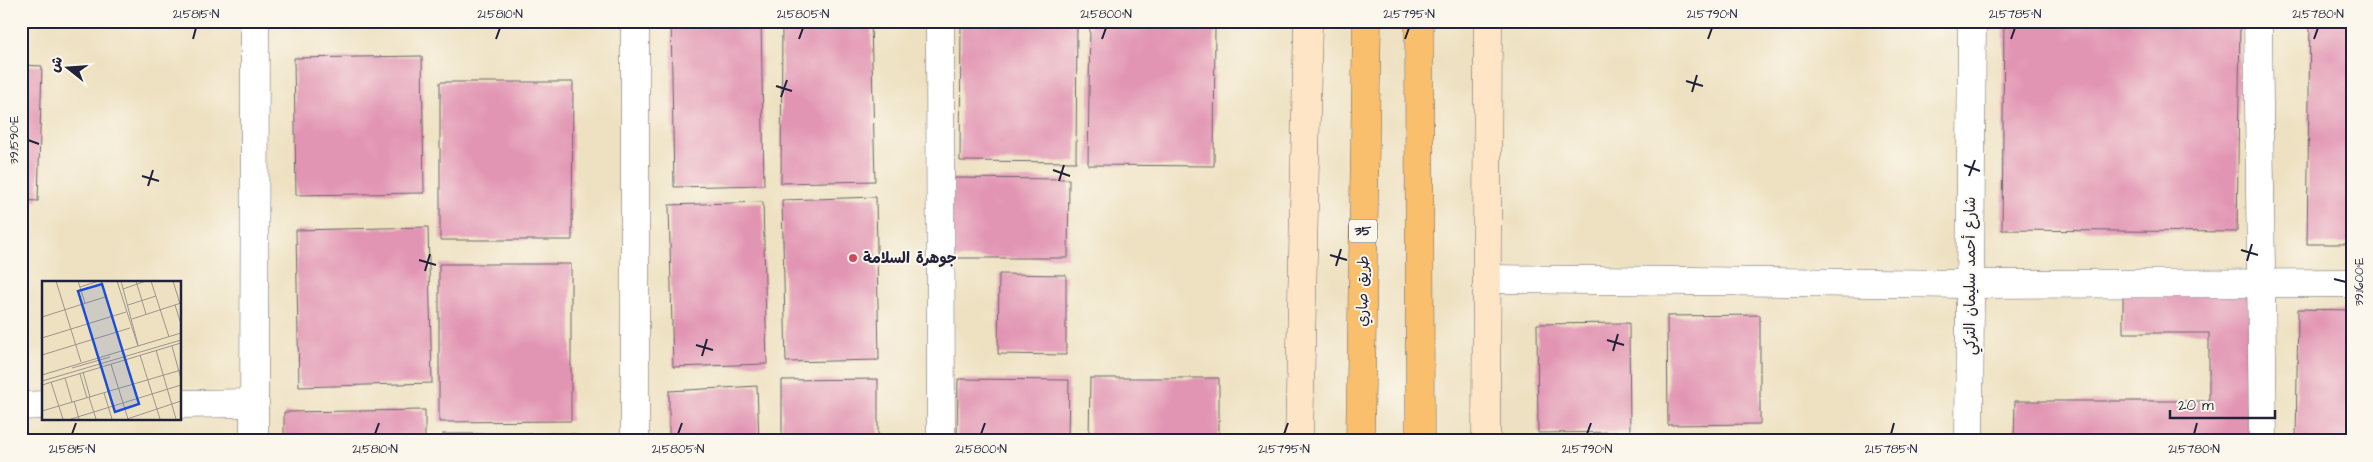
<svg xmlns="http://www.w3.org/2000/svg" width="2373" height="462" viewBox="0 0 2373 462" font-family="'Architects Daughter','Playpen Sans Arabic',sans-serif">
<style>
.building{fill:#e295b3}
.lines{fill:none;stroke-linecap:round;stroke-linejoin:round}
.street-casing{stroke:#69656a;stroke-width:29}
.secondary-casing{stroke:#69656a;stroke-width:29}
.primary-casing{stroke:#69656a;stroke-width:29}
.street{stroke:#fff;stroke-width:28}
.secondary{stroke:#fde5c5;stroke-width:28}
.primary{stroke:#f9bf6d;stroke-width:28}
.ticks{fill:none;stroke:#22223b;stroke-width:2}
.poi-dot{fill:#d1495b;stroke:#fbf7ec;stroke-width:2}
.labels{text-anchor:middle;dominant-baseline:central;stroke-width:4;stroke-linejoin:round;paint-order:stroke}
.shield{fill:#fbf7ec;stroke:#636270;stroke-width:1}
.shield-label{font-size:14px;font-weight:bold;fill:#22223b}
.poi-label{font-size:15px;font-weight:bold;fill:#22223b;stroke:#fbf7ec;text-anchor:start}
.street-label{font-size:15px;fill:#22223b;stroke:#fbf7ec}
.inset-road{fill:none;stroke:#9c958b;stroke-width:1}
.view{fill:#1d4ed8;fill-opacity:0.15;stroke:#1d4ed8;stroke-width:2.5}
.inset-edge{fill:none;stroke:#22223b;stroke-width:2.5}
.neatline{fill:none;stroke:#22223b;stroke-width:2}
.ticks-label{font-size:12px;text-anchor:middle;fill:#22223b}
</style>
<rect width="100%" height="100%" fill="#fbf7ec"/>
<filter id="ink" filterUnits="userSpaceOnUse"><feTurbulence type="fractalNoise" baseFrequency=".02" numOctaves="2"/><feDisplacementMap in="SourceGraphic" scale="10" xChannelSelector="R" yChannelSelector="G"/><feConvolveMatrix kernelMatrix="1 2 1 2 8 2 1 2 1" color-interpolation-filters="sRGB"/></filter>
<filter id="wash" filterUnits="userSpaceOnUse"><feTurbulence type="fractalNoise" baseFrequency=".0096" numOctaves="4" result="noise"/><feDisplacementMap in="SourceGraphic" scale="20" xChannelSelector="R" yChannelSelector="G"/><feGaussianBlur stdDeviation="1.12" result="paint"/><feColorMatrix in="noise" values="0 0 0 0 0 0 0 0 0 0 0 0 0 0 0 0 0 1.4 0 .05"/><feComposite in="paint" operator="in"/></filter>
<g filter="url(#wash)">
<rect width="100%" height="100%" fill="#eee1c1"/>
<g id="blocks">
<!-- building -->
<g class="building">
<polygon points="671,21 761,21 764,185 674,187"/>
<polygon points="782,21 871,21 875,181 781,183"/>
<polygon points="961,21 1077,21 1076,162 960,161"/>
<polygon points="1090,21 1215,21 1214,166 1088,165"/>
<polygon points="2004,21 2240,21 2237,232 2002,230"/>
<polygon points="2310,21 2352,21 2352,244 2307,244"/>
<polygon points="422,56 424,193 296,195 294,58"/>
<polygon points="21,65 42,66 38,201 21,200"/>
<polygon points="440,82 573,82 572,240 440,240"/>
<polygon points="951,178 1069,179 1068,258 950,258"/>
<polygon points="876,197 879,360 786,362 782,200"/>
<polygon points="763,202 767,364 673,367 669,205"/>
<polygon points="428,227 432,383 299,387 296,230"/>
<polygon points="439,264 571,264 571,421 439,422"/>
<polygon points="999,274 1066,275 1066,355 998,354"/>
<polygon points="2123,291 2251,292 2250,441 2014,441 2015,401 2209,401 2209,333 2123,333"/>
<polygon points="2298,309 2352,310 2352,441 2296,441"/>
<polygon points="1760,315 1760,424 1668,425 1667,316"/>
<polygon points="1629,323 1630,432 1538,433 1537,324"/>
<polygon points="1090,378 1219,378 1219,441 1089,441"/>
<polygon points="878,379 878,441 782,441 782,380"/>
<polygon points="958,379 1069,380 1068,441 957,441"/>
<polygon points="757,386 759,441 669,441 669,391"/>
<polygon points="425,410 425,441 284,441 284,412"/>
<rect x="443" y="434" width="132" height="7"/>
</g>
</g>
</g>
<g filter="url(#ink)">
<use href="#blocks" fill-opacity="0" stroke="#69656a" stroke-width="1"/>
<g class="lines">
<defs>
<g id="street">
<polyline points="940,21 941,441"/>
<polyline points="2258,21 2263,441"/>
<polyline points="1488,279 1970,284 2352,283"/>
<polyline points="180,404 255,403"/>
<polyline points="21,406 44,405"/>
<polyline points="254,441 255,21"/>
<polyline points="635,441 635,21"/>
<polyline points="1969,441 1972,21"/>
</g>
<g id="secondary">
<polyline points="1299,441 1308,21"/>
<polyline points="1486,441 1488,21"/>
</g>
<g id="primary">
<polyline points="1419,21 1420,441"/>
<polyline points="1360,441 1367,21"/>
</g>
</defs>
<!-- street casing -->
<use href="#street" class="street-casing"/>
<!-- secondary casing -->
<use href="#secondary" class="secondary-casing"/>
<!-- primary casing -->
<use href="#primary" class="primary-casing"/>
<!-- street -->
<use href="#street" class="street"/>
<!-- secondary -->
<use href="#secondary" class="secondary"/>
<!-- primary -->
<use href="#primary" class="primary"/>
</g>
</g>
<!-- ticks -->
<path class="ticks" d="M 193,39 L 196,28M 496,39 L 500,28M 799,39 L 803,28M 1102,39 L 1106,28M 1405,39 L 1409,28M 1708,39 L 1712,28M 2011,39 L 2015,28M 2314,39 L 2318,28M 1686,81 L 1703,86M 776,86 L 792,91M 1692,92 L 1697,75M 781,97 L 787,80M 28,140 L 39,144M 1964,165 L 1980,171M 1053,170 L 1070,176M 142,176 L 159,181M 1969,176 L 1975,160M 1059,181 L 1064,165M 148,186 L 153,170M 2241,250 L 2258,255M 1330,255 L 1347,260M 419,260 L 436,265M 2247,261 L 2252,244M 1336,266 L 1341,249M 425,271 L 430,254M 2334,279 L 2346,282M 1607,340 L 1624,345M 696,345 L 713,350M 1613,351 L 1618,334M 702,356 L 707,339M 72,434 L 76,423M 375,434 L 379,423M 678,434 L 682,423M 981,434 L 985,423M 1284,434 L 1288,423M 1587,434 L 1591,423M 1891,434 L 1894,423M 2194,434 L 2197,423"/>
<!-- markers -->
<circle class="poi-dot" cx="853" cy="258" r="5"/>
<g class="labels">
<!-- shield labels -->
<rect class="shield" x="1349" y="219.5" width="28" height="23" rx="4"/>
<g class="shield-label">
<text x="1363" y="231">35</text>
</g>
<!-- poi labels -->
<g class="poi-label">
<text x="863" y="258">جوهرة السلامة</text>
</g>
<!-- street labels -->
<g class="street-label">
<text transform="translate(1970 276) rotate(-90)">شارع أحمد سليمان التركي</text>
<text transform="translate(1363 291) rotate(-89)">طريق صاري</text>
</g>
</g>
<!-- overview -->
<g transform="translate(42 281)">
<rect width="139" height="139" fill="#eee1c1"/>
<path class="inset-road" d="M 14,0 L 39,81M 36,0 L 43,22M 59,0 L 70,35M 75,0 L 96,65M 79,0 L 96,64M 94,0 L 104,33M 109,0 L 127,56M 131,0 L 138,23M 38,6 L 57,0M 81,8 L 104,0M 86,24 L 114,15M 133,24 L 139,43M 0,36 L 63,16M 90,38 L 139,22M 0,57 L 84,31M 130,65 L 139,98M 114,69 L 134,138M 0,74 L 88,47M 98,74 L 118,138M 69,83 L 86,138M 30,87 L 68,76M 41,91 L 48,116M 38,93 L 45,117M 0,94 L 139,52M 23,97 L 30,121M 0,100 L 139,59M 9,101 L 21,138M 0,104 L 139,62M 62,112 L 70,138M 47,116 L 54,138M 32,120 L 37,138M 0,130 L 139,89M 29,138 L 139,104M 85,138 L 139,120"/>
<path class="view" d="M 60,3 L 97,123 L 73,131 L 36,10 Z"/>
<rect width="139" height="139" class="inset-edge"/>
</g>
<!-- margin -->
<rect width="2373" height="462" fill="none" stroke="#fbf7ec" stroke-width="55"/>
<!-- north arrow -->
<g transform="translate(68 68) rotate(287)" stroke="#fbf7ec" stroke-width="4" paint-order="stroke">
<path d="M0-4L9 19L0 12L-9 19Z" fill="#22223b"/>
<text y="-8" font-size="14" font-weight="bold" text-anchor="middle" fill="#22223b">ش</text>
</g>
<!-- scale -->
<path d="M2170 410v8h105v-8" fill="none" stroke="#22223b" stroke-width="2.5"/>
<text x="2178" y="410" font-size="15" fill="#22223b" stroke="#fbf7ec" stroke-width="4" paint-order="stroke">20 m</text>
<rect x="28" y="28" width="2318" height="406" class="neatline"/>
<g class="ticks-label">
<text x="196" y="18">21.5815°N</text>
<text x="500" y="18">21.5810°N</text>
<text x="803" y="18">21.5805°N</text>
<text x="1106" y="18">21.5800°N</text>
<text x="1409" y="18">21.5795°N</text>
<text x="1712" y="18">21.5790°N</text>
<text x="2015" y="18">21.5785°N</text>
<text x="2318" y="18">21.5780°N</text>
<text transform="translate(14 140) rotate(-90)" y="4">39.1590°E</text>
<text transform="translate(2359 282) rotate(-90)" y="4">39.1600°E</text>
<text x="72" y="453">21.5815°N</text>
<text x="375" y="453">21.5810°N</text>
<text x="678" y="453">21.5805°N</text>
<text x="981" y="453">21.5800°N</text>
<text x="1284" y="453">21.5795°N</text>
<text x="1587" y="453">21.5790°N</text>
<text x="1891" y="453">21.5785°N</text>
<text x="2194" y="453">21.5780°N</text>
</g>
</svg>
